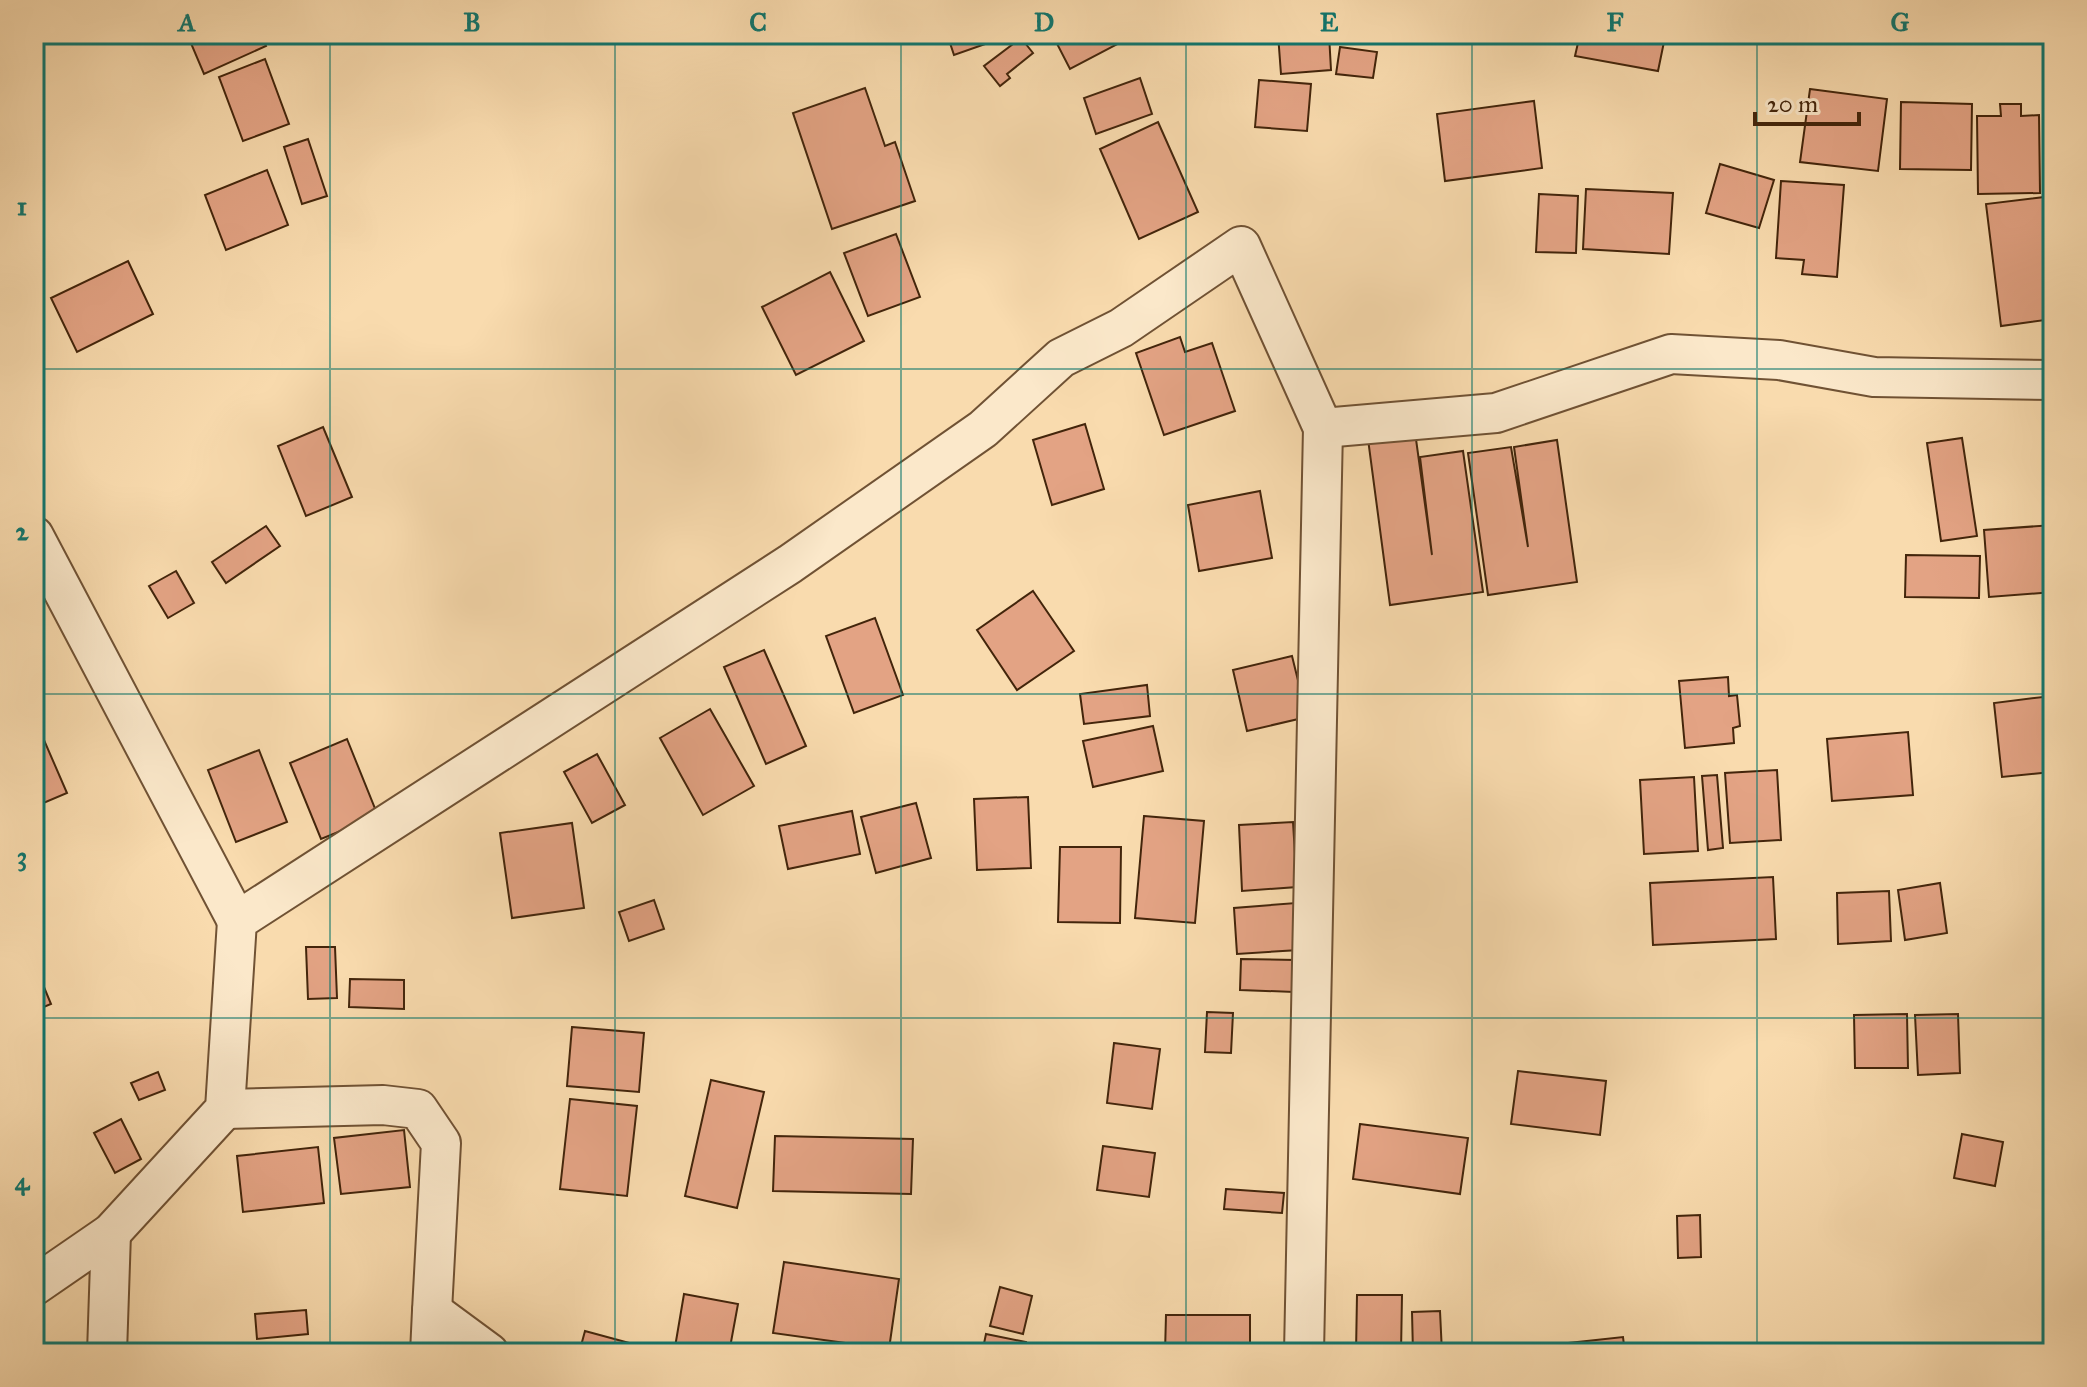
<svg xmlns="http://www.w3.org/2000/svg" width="2087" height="1387" viewBox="0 0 2087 1387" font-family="'IM FELL Great Primer',serif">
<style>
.building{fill:#e3a384;stroke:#43250b;stroke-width:2}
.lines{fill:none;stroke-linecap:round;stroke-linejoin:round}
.minor-casing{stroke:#705234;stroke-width:42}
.minor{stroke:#fbe8ca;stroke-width:38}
.grid{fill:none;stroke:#0f766e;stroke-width:2;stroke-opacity:0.55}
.neatline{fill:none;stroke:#0f766e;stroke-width:3}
.grid-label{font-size:26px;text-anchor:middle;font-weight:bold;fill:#0f766e}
</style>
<rect width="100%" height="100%" fill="#f9dbae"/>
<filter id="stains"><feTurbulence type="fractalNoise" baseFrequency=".0025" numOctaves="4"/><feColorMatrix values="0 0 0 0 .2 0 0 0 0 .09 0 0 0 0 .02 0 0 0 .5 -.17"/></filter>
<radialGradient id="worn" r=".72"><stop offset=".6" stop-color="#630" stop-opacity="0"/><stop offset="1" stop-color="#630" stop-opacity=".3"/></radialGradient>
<!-- building -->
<g class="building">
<polygon points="204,34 261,34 266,46 204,74 190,41"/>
<polygon points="947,34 1008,34 1008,36 954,55"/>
<polygon points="1052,34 1129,34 1131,37 1070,69"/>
<polygon points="1278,34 1329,34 1331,70 1281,74"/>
<polygon points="1580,34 1665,37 1658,71 1575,56"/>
<polygon points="1021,38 1033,53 1007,74 1010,78 1000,86 984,66"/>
<polygon points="1340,47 1377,52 1373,78 1336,74"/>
<polygon points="265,59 289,124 243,141 219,77"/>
<polygon points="1140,78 1152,114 1096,134 1084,98"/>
<polygon points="1259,80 1311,84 1307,131 1255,127"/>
<polygon points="865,88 885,146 895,142 915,201 832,229 793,113"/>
<polygon points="1810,89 1887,99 1878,171 1800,162"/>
<polygon points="1534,101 1542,168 1445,181 1437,114"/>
<polygon points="1901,102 1972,104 1971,170 1900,169"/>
<polygon points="2000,104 2021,104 2021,116 2039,115 2040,193 1978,194 1977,116 2001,116"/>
<polygon points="1158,122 1198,212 1139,239 1100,149"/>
<polygon points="308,139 327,196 302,204 284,147"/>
<polygon points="1720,164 1774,180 1759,228 1706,213"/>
<polygon points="267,170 288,225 226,250 205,195"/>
<polygon points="1781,181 1844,185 1837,277 1802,274 1804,260 1776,258"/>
<polygon points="1586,189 1673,193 1669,254 1583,249"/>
<polygon points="1539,194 1578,196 1576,253 1536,252"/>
<polygon points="2053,196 2053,319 2001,326 1986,204"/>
<polygon points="896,234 920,297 868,316 844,253"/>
<polygon points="128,261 153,314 77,352 51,298"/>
<polygon points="830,272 864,341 796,375 762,307"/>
<polygon points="1180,337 1185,352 1212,343 1235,411 1164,435 1136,353"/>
<polygon points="1085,424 1104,489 1052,505 1033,440"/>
<polygon points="323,427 352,497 306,516 278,446"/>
<polygon points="1415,432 1432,555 1420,457 1463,451 1483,592 1390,605 1368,439"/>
<polygon points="1962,438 1977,536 1941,541 1927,443"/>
<polygon points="1557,440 1577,582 1488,595 1468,453 1511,447 1528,547 1514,447"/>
<polygon points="1260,491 1272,558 1199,571 1188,505"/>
<polygon points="2053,525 2053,592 1989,597 1984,530"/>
<polygon points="266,526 280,546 226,583 212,562"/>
<polygon points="1906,555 1980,556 1979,598 1905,597"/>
<polygon points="176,571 194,603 168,618 149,586"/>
<polygon points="1033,591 1074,651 1017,690 977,630"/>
<polygon points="875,618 903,695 854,713 826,636"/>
<polygon points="764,650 806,746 766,764 724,667"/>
<polygon points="1292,656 1307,717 1247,731 1233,670"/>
<polygon points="1728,677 1729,696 1737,695 1740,726 1733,728 1734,743 1685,748 1679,681"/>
<polygon points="1147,685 1150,716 1084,724 1080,694"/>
<polygon points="2043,697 2051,772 2002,777 1994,703"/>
<polygon points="710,709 754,786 703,815 660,738"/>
<polygon points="37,724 67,793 34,807 34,725"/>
<polygon points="1153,726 1163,771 1093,787 1083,741"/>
<polygon points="1908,732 1913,795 1832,801 1827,739"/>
<polygon points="347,739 378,816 321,839 290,763"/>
<polygon points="259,750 287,822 236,842 208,770"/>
<polygon points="597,754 625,805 592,823 564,772"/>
<polygon points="1777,770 1781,840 1730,843 1725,773"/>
<polygon points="1717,775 1723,848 1708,850 1702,776"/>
<polygon points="1694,777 1698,851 1644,854 1640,780"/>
<polygon points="1028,797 1031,868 977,870 974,799"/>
<polygon points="916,803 931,858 876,873 861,817"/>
<polygon points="852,811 860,854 788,869 779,826"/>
<polygon points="1144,816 1204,821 1195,923 1135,918"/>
<polygon points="1293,822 1297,887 1242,891 1239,825"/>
<polygon points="572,823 584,908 512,918 500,833"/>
<polygon points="1060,847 1121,847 1120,923 1058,922"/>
<polygon points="1773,877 1776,939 1653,945 1650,883"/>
<polygon points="1940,883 1947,933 1905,940 1898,890"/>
<polygon points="1889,891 1891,941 1838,944 1837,893"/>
<polygon points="654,900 664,929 629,941 619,912"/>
<polygon points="1296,903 1299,950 1237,954 1234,908"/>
<polygon points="306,947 335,947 337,998 308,999"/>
<polygon points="1241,959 1295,960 1294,992 1240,990"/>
<polygon points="34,963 51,1004 34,1011"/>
<polygon points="350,979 404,980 404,1009 349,1007"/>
<polygon points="1207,1012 1233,1013 1231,1053 1205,1052"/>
<polygon points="1907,1014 1908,1068 1855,1068 1854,1015"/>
<polygon points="1958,1014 1960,1073 1918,1075 1915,1015"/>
<polygon points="572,1027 644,1033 639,1092 567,1086"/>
<polygon points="1114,1043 1160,1049 1152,1109 1107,1103"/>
<polygon points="1518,1071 1606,1081 1600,1135 1511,1124"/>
<polygon points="158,1072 165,1090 139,1100 131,1083"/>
<polygon points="711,1080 764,1092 737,1208 685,1196"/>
<polygon points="570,1099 637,1106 627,1196 560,1189"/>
<polygon points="121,1119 141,1159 115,1173 94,1133"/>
<polygon points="1360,1124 1468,1138 1460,1194 1353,1179"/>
<polygon points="404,1130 410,1187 341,1194 334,1138"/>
<polygon points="1962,1134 2003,1142 1995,1186 1954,1178"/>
<polygon points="775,1136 913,1139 911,1194 773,1191"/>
<polygon points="1103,1146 1155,1153 1149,1197 1097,1190"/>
<polygon points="318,1147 324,1203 243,1212 237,1156"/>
<polygon points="1226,1189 1284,1193 1282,1213 1224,1209"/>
<polygon points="1700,1215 1701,1257 1678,1258 1677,1216"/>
<polygon points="784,1262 899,1279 889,1349 773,1333"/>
<polygon points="1000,1287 1032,1296 1023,1334 990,1326"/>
<polygon points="684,1294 738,1304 729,1353 674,1353"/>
<polygon points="1357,1295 1402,1295 1401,1353 1356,1353"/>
<polygon points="306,1310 308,1334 257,1339 255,1314"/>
<polygon points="1440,1311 1442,1353 1413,1353 1412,1312"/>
<polygon points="1166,1315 1250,1315 1250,1353 1165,1353"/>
<polygon points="585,1331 644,1347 643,1353 579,1353"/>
<polygon points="986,1334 1026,1342 1024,1353 982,1353"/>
<polygon points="1623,1337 1625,1353 1570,1353 1569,1343"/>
</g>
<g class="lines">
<defs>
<g id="minor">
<polyline points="1323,428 1496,413 1671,354 1779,360 1874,377 2053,380"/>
<polyline points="34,536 237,921"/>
<polyline points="225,1109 383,1105 418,1109 441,1143 432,1311"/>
<polyline points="34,1286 111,1233 225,1109 237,921 790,564 983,429 1061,358 1121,328 1241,246 1323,428 1304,1353"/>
<polyline points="107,1353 111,1233"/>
<polyline points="430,1353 432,1311 489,1353"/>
</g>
</defs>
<!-- minor casing -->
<use href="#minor" class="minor-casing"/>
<!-- minor -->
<use href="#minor" class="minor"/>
</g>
<!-- grid -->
<path class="grid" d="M 330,34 L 330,1353M 615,34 L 615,1353M 901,34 L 901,1353M 1186,34 L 1186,1353M 1472,34 L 1472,1353M 1757,34 L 1757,1353M 34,369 L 2053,369M 34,694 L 2053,694M 34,1018 L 2053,1018"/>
<!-- margin -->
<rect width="2087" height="1387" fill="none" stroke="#f9dbae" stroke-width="88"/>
<!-- scale -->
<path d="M1755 112v12h104v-12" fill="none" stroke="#43250b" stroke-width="4"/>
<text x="1767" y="112" font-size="24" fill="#43250b" stroke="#fbe8ca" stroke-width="6" paint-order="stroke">20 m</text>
<rect x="44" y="44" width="1999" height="1299" class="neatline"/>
<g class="grid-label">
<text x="187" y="31">A</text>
<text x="472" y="31">B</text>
<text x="758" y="31">C</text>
<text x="1044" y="31">D</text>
<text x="1329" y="31">E</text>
<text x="1615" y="31">F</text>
<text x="1900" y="31">G</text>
<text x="22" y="215">1</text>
<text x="22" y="540">2</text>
<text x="22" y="865">3</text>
<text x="22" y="1190">4</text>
</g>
<rect width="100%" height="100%" filter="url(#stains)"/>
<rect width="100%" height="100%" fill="url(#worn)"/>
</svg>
